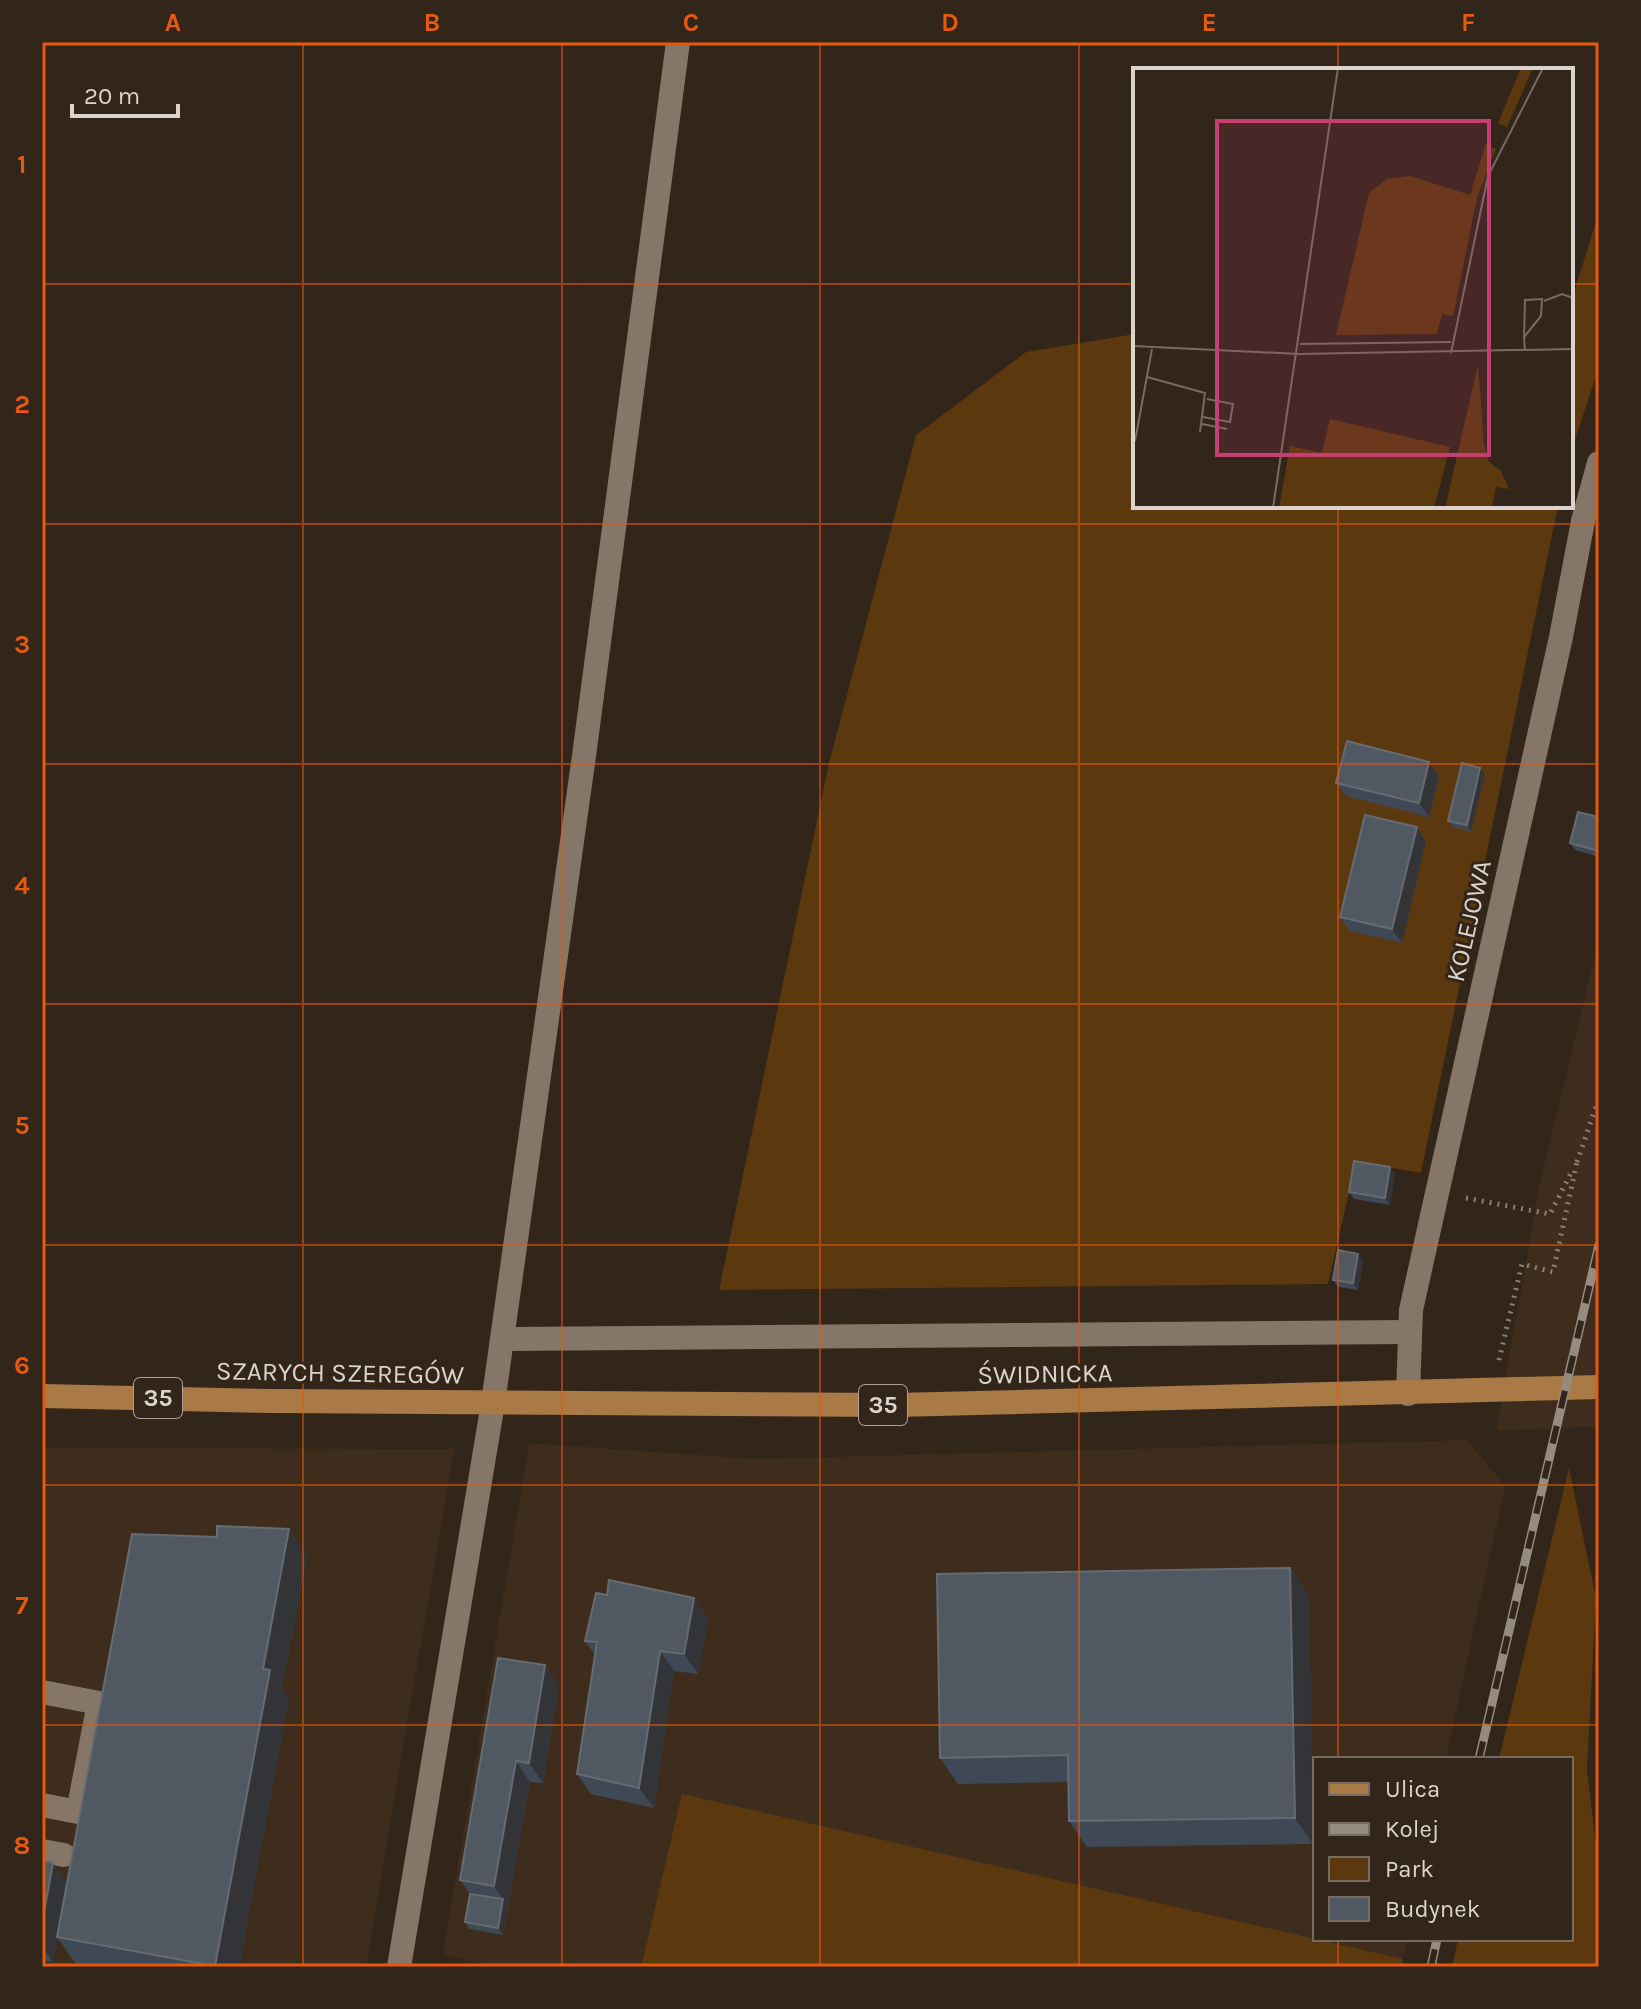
<svg xmlns="http://www.w3.org/2000/svg" width="1641" height="2009" viewBox="0 0 1641 2009" font-family="Karla,sans-serif">
<style>
.built{fill:#3e2d1c}
.green{fill:#5c380f}
.lines{fill:none;stroke-linecap:round;stroke-linejoin:round}
.path{stroke:#8a7f75;stroke-width:5;stroke-dasharray:2 6;stroke-linecap:butt}
.minor{stroke:#857668;stroke-width:24}
.major{stroke:#aa7a46;stroke-width:24}
.rail-casing{stroke:#958b81;stroke-width:9}
.rail{stroke:#322519;stroke-width:6;stroke-dasharray:18;stroke-linecap:butt}
.wall{fill:#3f4855}
.shaded-wall{fill:#333438}
.building{fill:#505862;stroke:#666b72;stroke-width:2}
.grid{fill:none;stroke:#e8590c;stroke-width:2;stroke-opacity:0.55}
.labels{text-anchor:middle;dominant-baseline:central;stroke-width:6;stroke-linejoin:round;paint-order:stroke}
.shield{fill:#322519;stroke:#a9a096;stroke-width:2}
.shield-label{font-size:24px;font-weight:bold;fill:#dcd4cc}
.street-label{font-size:26px;fill:#dcd4cc;stroke:#322519}
.inset-road{fill:none;stroke:#766b61;stroke-width:2}
.view{fill:#c73e72;fill-opacity:0.15;stroke:#c73e72;stroke-width:4}
.inset-edge{fill:none;stroke:#dcd4cc;stroke-width:4}
.neatline{fill:none;stroke:#e8590c;stroke-width:3}
.grid-label{font-size:26px;text-anchor:middle;font-weight:bold;fill:#e8590c}
</style>
<rect width="100%" height="100%" fill="#322519"/>
<!-- built -->
<g class="built">
<polygon points="1599,939 1599,1426 1496,1431 1541,1178"/>
<polygon points="1467,1440 1505,1486 1446,1759 1315,1759 1315,1939 1407,1939 1403,1959 683,1795 641,1967 495,1967 443,1955 529,1443 754,1459"/>
<polygon points="42,1448 454,1449 366,1967 42,1967"/>
</g>
<!-- green -->
<g class="green">
<polygon points="1599,212 1599,367 1571,452 1571,302"/>
<polygon points="1135,334 1135,506 1558,506 1421,1173 1356,1162 1328,1284 719,1290 829,763 916,435 1026,352"/>
<polygon points="1569,1468 1596,1598 1587,1770 1599,1871 1599,1967 1452,1967 1458,1939 1571,1939 1571,1759 1499,1759"/>
<polygon points="682,1794 1403,1959 1401,1967 641,1967"/>
</g>
<g class="lines">
<!-- path -->
<g class="path">
<polyline points="1577,1162 1599,1098"/>
<polyline points="1466,1198 1550,1214 1572,1171"/>
<polyline points="1499,1360 1522,1264 1553,1272 1577,1162"/>
</g>
<!-- minor -->
<g class="minor">
<polyline points="502,1339 1410,1332"/>
<polyline points="1408,1394 1411,1310 1561,637 1583,521 1599,463"/>
<polyline points="42,1692 99,1703 78,1812 42,1805"/>
<polyline points="42,1851 64,1855"/>
<polyline points="399,1967 493,1403 584,756 678,42"/>
</g>
<!-- major -->
<polyline class="major" points="42,1396 271,1401 897,1405 1599,1387"/>
<defs>
<g id="rail">
<polyline points="1479,1759 1599,1245"/>
<polyline points="1431,1967 1437,1939"/>
</g>
</defs>
<!-- rail casing -->
<use href="#rail" class="rail-casing"/>
<!-- rail -->
<use href="#rail" class="rail"/>
</g>
<!-- wall -->
<g class="wall">
<polygon points="1480,768 1485,774 1471,832 1453,827 1448,821"/>
<polygon points="1439,776 1429,817 1346,796 1336,783"/>
<polygon points="1599,817 1599,857 1575,850 1570,843"/>
<polygon points="1417,827 1426,841 1402,943 1350,931 1340,917"/>
<polygon points="1395,1174 1390,1205 1354,1199 1349,1192"/>
<polygon points="1363,1261 1358,1290 1338,1287 1333,1280"/>
<polygon points="217,1537 307,1555 282,1688 289,1697 239,1967 97,1967 75,1963 57,1937 53,1962 42,1960 42,1860 67,1882"/>
<polygon points="1290,1568 1309,1595 1313,1844 1087,1847 1069,1821 1068,1782 958,1784 940,1758"/>
<polygon points="607,1595 694,1598 708,1618 698,1674 674,1671 654,1808 591,1794 577,1774 595,1655 585,1641"/>
<polygon points="545,1665 559,1686 543,1783 530,1782 503,1935 469,1929 465,1922 470,1894 460,1880"/>
</g>
<!-- shaded-wall -->
<g class="shaded-wall">
<polygon points="1429,762 1439,776 1429,817 1419,803"/>
<polygon points="1480,768 1485,774 1471,832 1467,825"/>
<polygon points="1417,827 1426,841 1402,943 1392,929"/>
<polygon points="1390,1167 1395,1174 1390,1205 1385,1198"/>
<polygon points="1358,1254 1363,1261 1358,1290 1353,1283"/>
<polygon points="289,1529 307,1555 282,1688 289,1697 239,1967 216,1967 263,1669"/>
<polygon points="1290,1568 1309,1595 1313,1844 1295,1818"/>
<polygon points="694,1598 708,1618 698,1674 684,1654"/>
<polygon points="660,1651 674,1671 654,1808 639,1788"/>
<polygon points="545,1665 559,1686 543,1783 529,1763"/>
<polygon points="516,1761 530,1782 503,1935 498,1928 503,1899 494,1886"/>
<polygon points="53,1863 68,1883 53,1962 42,1946 42,1923"/>
</g>
<!-- building -->
<g class="building">
<polygon points="1347,741 1429,762 1419,803 1336,783"/>
<polygon points="1462,763 1480,768 1467,825 1448,821"/>
<polygon points="1578,812 1599,817 1599,851 1570,843"/>
<polygon points="1365,815 1417,827 1392,929 1340,917"/>
<polygon points="1354,1161 1390,1167 1385,1198 1349,1192"/>
<polygon points="1338,1250 1358,1254 1353,1283 1333,1280"/>
<polygon points="217,1526 289,1529 263,1669 270,1670 215,1966 57,1937 132,1534 217,1537"/>
<polygon points="1290,1568 1295,1818 1069,1821 1068,1755 940,1758 937,1574"/>
<polygon points="609,1580 694,1598 684,1654 660,1651 639,1788 577,1774 597,1642 585,1641 596,1593 607,1595"/>
<polygon points="498,1658 545,1665 529,1763 516,1761 494,1886 460,1880"/>
<polygon points="42,1860 53,1863 42,1923"/>
<polygon points="470,1894 503,1899 498,1928 465,1922"/>
</g>
<!-- grid -->
<path class="grid" d="M 303,42 L 303,1967M 562,42 L 562,1967M 820,42 L 820,1967M 1079,42 L 1079,1967M 1338,42 L 1338,70M 42,284 L 1135,284M 1571,284 L 1599,284M 1338,506 L 1338,1759M 42,524 L 1599,524M 42,764 L 1599,764M 42,1004 L 1599,1004M 42,1245 L 1599,1245M 42,1485 L 1599,1485M 42,1725 L 1599,1725M 1338,1939 L 1338,1967"/>
<g class="labels">
<!-- shield labels -->
<g class="shield">
<rect x="134" y="1378" width="48" height="40" rx="6"/>
<rect x="859" y="1385" width="48" height="40" rx="6"/>
</g>
<g class="shield-label">
<text x="158" y="1398">35</text>
<text x="883" y="1405">35</text>
</g>
<!-- street labels -->
<g class="street-label">
<text transform="translate(1469 921) rotate(-77)">KOLEJOWA</text>
<text transform="translate(340 1373) rotate(1)">SZARYCH SZEREGÓW</text>
<text transform="translate(1045 1374) rotate(-1)">ŚWIDNICKA</text>
</g>
</g>
<!-- overview -->
<g transform="translate(1133 68)">
<rect width="440" height="440" fill="#322519"/>
<path d="M 388,0 L 400,0 L 374,59 L 365,55 ZM 353,76 L 363,81 L 344,130 L 320,248 L 309,246 L 304,266 L 203,267 L 236,125 L 254,111 L 277,108 L 337,127 ZM 345,297 L 351,376 L 356,394 L 368,403 L 376,421 L 363,419 L 359,440 L 312,440 ZM 197,351 L 317,379 L 301,440 L 146,440 L 157,378 L 189,385 Z" fill="#5c380f"/>
<path class="inset-road" d="M 411,233 L 429,226 L 440,230M 391,269 L 392,232 L 409,231 L 408,248 L 391,269 L 392,282M 167,276 L 318,274M 0,278 L 166,286 L 440,281M 318,285 L 355,108 L 410,0M 14,309 L 72,325 L 67,364M 70,349 L 97,354 L 100,336 L 74,331M 69,356 L 94,361M 2,373 L 19,281M 140,440 L 205,0"/>
<path class="view" d="M 84,53 L 356,53 L 356,387 L 84,387 Z"/>
<rect width="440" height="440" class="inset-edge"/>
</g>
<!-- border -->
<rect width="1641" height="2009" fill="none" stroke="#322519" stroke-width="88"/>
<!-- legend -->
<rect x="1313" y="1757" width="260" height="184" fill="#322519" stroke="#766b61" stroke-width="2"/>
<rect x="1329" y="1783" width="40" height="12" fill="#aa7a46" stroke="#766b61" stroke-width="2"/>
<text x="1385" y="1797" font-size="24" fill="#dcd4cc">Ulica</text>
<rect x="1329" y="1823" width="40" height="12" fill="#958b81" stroke="#766b61" stroke-width="2"/>
<text x="1385" y="1837" font-size="24" fill="#dcd4cc">Kolej</text>
<rect x="1329" y="1857" width="40" height="24" fill="#5c380f" stroke="#766b61" stroke-width="2"/>
<text x="1385" y="1877" font-size="24" fill="#dcd4cc">Park</text>
<rect x="1329" y="1897" width="40" height="24" fill="#505862" stroke="#766b61" stroke-width="2"/>
<text x="1385" y="1917" font-size="24" fill="#dcd4cc">Budynek</text>
<!-- scale -->
<path d="M72 104v12h106v-12" fill="none" stroke="#dcd4cc" stroke-width="4"/>
<text x="84" y="104" font-size="24" fill="#dcd4cc" stroke="#322519" stroke-width="6" paint-order="stroke">20 m</text>
<rect x="44" y="44" width="1553" height="1921" class="neatline"/>
<g class="grid-label">
<text x="173" y="31">A</text>
<text x="432" y="31">B</text>
<text x="691" y="31">C</text>
<text x="950" y="31">D</text>
<text x="1209" y="31">E</text>
<text x="1468" y="31">F</text>
<text x="22" y="173">1</text>
<text x="22" y="413">2</text>
<text x="22" y="653">3</text>
<text x="22" y="894">4</text>
<text x="22" y="1134">5</text>
<text x="22" y="1374">6</text>
<text x="22" y="1614">7</text>
<text x="22" y="1854">8</text>
</g>
</svg>
